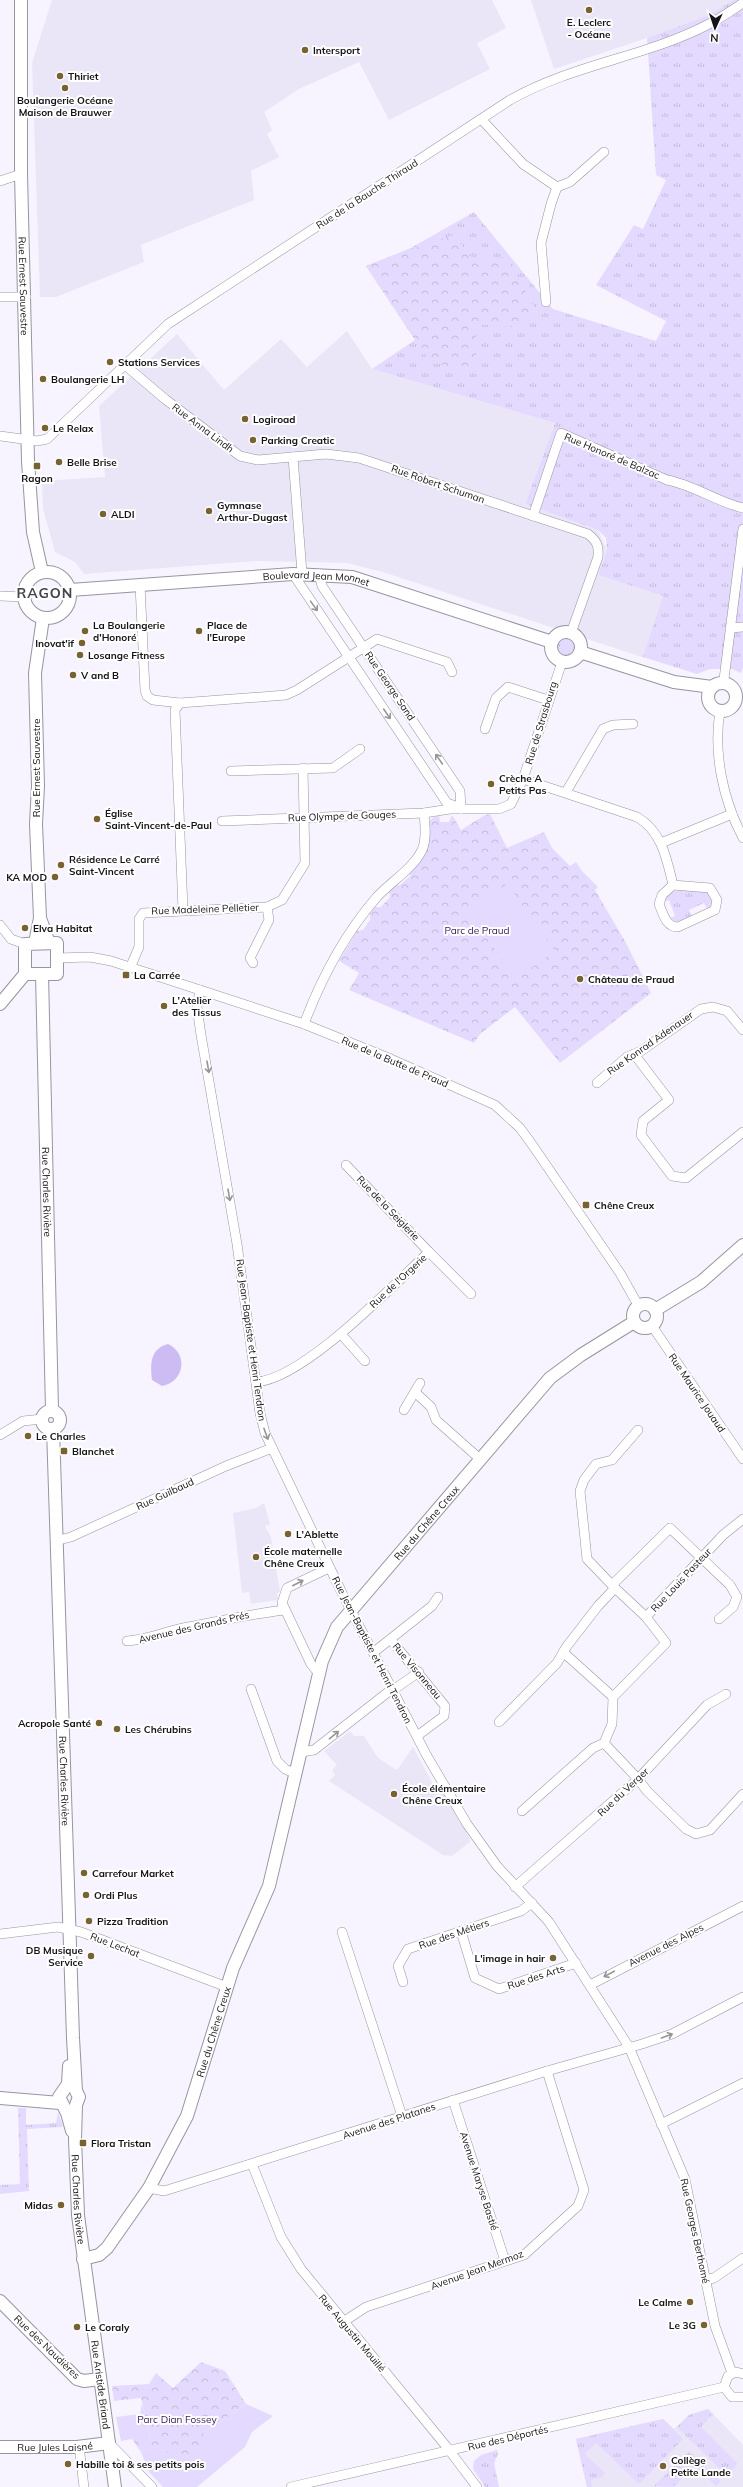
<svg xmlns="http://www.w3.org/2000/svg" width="743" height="2487" viewBox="0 0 743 2487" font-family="Mulish,sans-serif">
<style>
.built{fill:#ebe6f7}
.grass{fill:url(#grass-tufts)}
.forest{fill:url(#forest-crowns)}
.garden{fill:#e4daff}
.water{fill:#cdbcf4}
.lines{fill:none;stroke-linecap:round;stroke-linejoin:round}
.street-casing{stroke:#97959f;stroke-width:10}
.secondary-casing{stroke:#97959f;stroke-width:14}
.street{stroke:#fff;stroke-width:9}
.secondary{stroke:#fff;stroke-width:12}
.oneway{stroke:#969597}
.poi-dot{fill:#776332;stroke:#fff;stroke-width:1.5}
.labels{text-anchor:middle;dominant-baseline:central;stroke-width:4;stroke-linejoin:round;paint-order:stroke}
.poi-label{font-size:10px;font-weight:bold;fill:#151418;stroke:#fff;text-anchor:start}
.street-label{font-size:10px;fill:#151418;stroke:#fff}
.park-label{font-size:10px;fill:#341959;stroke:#fff}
.district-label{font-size:14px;font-weight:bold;letter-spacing:1px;fill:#45434c;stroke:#fff}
</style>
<defs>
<pattern id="grass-tufts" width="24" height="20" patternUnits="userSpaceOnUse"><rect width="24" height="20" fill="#e4daff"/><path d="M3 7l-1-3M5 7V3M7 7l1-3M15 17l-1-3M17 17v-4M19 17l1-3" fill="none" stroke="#c3bada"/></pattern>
<pattern id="forest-crowns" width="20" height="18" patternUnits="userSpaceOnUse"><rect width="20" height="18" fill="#e4daff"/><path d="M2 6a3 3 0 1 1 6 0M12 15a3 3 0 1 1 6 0" fill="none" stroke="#c3bada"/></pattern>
</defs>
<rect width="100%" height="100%" fill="#f7f4ff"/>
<!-- built -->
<g class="built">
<polygon points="52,0 492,0 506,28 477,43 490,69 389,120 359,62 299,89 264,112 272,130 267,134 279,157 251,171 254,200 141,245 144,262 56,297 40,297 32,63"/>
<polygon points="531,0 735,0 707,16 680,27 554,69"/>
<polygon points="347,331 372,369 555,423 525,504 598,530 607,550 598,575 663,596 645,658 386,573 347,563 256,561 84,574 75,562 55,552 43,509 42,481 105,477 99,406 177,334 224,390 281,339 307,367"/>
<polygon points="264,1503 270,1524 265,1526 271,1537 280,1592 277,1593 278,1600 251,1604 249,1592 242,1593 233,1513 256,1508"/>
<polygon points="350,1731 354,1736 364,1736 378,1758 397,1770 413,1747 439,1795 444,1793 471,1841 452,1856 443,1855 329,1781 335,1775 332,1770 337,1765 324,1751"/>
<polygon points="708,2409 743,2445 743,2487 587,2487 576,2439 663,2419 674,2429 689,2415"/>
</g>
<!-- grass -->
<g class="grass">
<polygon points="734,0 743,0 743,667 741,673 732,669 710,669 697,674 643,657 663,596 598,575 607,550 606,538 598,530 525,504 555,423 372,369 415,340 366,266 409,249 474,212 553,309 656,341 666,321 596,285 634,225 643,229 666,180 656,175 647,38 707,16"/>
<circle cx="566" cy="646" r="10"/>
<polygon points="706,889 712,896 713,907 707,909 704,903 689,910 692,916 677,922 670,918 675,916 669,900 664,902 663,898 671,892 679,890"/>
<polygon points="18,2108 26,2108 26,2125 56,2123 58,2112 63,2127 27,2129 29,2191 0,2194 0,2185 20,2184"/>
<polygon points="708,2409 713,2414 701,2427 738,2464 726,2475 677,2427 689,2415"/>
<polygon points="663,2419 683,2439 639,2484 596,2443 585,2454 605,2473 602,2477 591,2480 592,2487 587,2487 576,2439"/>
<polygon points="497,2450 498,2454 494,2463 499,2487 485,2487 473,2469 474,2461 481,2455"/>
<polygon points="689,2451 721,2481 716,2486 695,2466 673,2487 654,2486"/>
</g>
<!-- forest -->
<g class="forest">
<polygon points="454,235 477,265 506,256 538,314 509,327 476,324 476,372 430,362 366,266 409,249"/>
<polygon points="490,814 507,848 544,832 552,848 570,866 576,862 582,871 598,887 595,890 625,941 651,993 560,1063 515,1007 480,1034 474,1043 349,990 359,973 339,961 357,931 363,930 370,920 370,913 375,907 381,907 390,897 389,891 395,886 400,885 410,876 410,870 426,853 428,827 431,819 439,815 440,822 449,822 452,815 461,830 485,815"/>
<polygon points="201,2362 225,2371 246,2404 203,2434 208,2439 176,2464 161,2445 141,2452 132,2439 150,2435 141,2398 114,2401 112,2386 149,2384 156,2373 173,2388"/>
</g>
<!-- garden -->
<g class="garden">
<polygon points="507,884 555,951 516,979 468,911"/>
<polygon points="142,2403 150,2436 121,2441 116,2417 140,2414"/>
<polygon points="246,2404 273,2416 252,2432 245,2447 197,2487 163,2487 149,2472 141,2452 161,2445 177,2463 207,2439 203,2434"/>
</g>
<!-- water -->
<path class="water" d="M 168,1344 C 189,1354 184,1382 162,1386 L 152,1380 C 150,1364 150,1349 168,1344 Z"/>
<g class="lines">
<defs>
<g id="street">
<polyline points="482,120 523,164 557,187 551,204 541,243 546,302"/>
<polyline points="0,181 21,174"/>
<polyline points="557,187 570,182 604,152"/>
<polyline points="0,297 26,297"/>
<path d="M 126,366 L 165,399 L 240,456 L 258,460 L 326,454 L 359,458 L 588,534 C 597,541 599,546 598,557 L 571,633"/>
<path d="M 0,436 L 37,441 L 47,439 L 168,324 L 510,100 C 573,64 646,57 709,24 C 721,18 732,10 743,3"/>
<polyline points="293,457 302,573"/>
<path d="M 533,516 L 561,433 L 667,480 C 694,485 717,502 743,508"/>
<polyline points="293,574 447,803 458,807"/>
<polyline points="319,574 322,586 460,791 461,809"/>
<polyline points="140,585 145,690 147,696 153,700 180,703 286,695 297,690 377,639 447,662 452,672"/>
<polyline points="0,596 24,597"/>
<polyline points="730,628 743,627"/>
<polyline points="726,683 724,679 743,529"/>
<polyline points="180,703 175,710 183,910"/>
<path d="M 720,711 C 713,753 723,800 743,838"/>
<polyline points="485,729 496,698 508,687 548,700"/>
<polyline points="231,771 333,768 360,749"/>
<path d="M 523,779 L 637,817 C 662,831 667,860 673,885 L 662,895 L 659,904 C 663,914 666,927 678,927 L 715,910 L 717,900 L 710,888 L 673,885"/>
<polyline points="566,792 603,729 613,725 633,724"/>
<polyline points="222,821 424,813 450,809 499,809 511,804 523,779 562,662"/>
<polyline points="661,843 732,814"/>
<polyline points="0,925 11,939 25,944"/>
<polyline points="57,958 90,957 111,961 304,1024 391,1059 495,1105 520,1128 531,1143 620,1273 638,1305"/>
<polyline points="253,963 250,958 269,920 267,907"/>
<polyline points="130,968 139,947 139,919 143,913 267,907 282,900 305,863 303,768"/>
<polyline points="200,990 197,1007 201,1035 237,1244 260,1413 265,1433 343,1595 427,1756 467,1824 497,1866 549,1922 629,2047 685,2179 715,2326 732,2373"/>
<path d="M 304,1024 C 321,979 344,935 376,898 C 390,882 413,869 422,850 C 427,839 425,824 424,813"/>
<polyline points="634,1054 669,1100 643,1121 641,1135 672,1176 686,1178 743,1132"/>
<polyline points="597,1083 627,1057 641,1051 701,1009 713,1007 727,1011 743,1030"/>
<polyline points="346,1165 429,1252"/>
<polyline points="652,1326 743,1459"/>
<polyline points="341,1334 365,1361"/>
<path d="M 256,1382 C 304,1379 393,1285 429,1252 L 471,1294"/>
<polyline points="416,1393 431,1407 436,1420 480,1459"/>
<polyline points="404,1410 420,1383"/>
<polyline points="0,1435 23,1421 42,1419"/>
<polyline points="59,1540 71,1537 226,1466 272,1448"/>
<polyline points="612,1585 587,1559 580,1491 584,1480 596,1464 612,1460 638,1430"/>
<polyline points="615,1588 646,1617"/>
<polyline points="391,1640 445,1706 444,1716 417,1736"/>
<path d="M 127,1641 C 146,1640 164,1632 183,1628 C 217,1621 251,1614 285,1610"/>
<polyline points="374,1652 432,1606 438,1597"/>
<polyline points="563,1652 613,1697"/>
<polyline points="319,1674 311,1664 282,1603 287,1588 329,1568"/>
<polyline points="251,1689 277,1761 285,1769 296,1774"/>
<polyline points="393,1690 419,1672"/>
<polyline points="499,1722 557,1663 567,1646 598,1606 615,1588 612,1585 670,1528 730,1585 737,1597 733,1607 719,1619"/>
<polyline points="604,1743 638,1779 647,1791 686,1829 696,1834 710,1830 743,1794"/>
<polyline points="301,1752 314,1750 392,1689"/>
<polyline points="522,1811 593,1748 604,1743 612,1724 613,1697 666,1643 646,1617 723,1535 743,1519"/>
<polyline points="515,1887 638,1779 707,1705 726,1694"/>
<polyline points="461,1931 475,1978 499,1989 576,1963"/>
<polyline points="342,1932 402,2116"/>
<polyline points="0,1934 58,1927 81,1932 227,1987"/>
<polyline points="403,1982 398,1966 408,1949 521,1911 532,1903"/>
<polyline points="590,1985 743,1906"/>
<polyline points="453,2100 505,2261"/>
<polyline points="661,2124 743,2083"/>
<polyline points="252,2164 281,2237 301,2269 446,2446 477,2487"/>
<polyline points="149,2188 164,2191 547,2071 642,2044 672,2034 743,1997"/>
<polyline points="705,2280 714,2278 743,2258"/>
<polyline points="343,2322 366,2307 524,2255 578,2206 584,2190 547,2071"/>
<polyline points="743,2374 736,2372 728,2376 724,2387 732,2397 743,2397"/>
<polyline points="109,2443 152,2487"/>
<polyline points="79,2446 84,2487"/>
<polyline points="291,2487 724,2387"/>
</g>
<g id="secondary">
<path id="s1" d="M 21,0 L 21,174 L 28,461 L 33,532 L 42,572"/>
<circle cx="47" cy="595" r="23"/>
<path id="s2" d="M 70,590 L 293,574 L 352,577 L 552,642"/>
<circle cx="566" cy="647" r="15"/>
<polyline points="580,652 674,682 712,687"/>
<circle cx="722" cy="697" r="14"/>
<polyline points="40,918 49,943"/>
<polyline points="35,943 40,918 36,824 38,786 35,673 43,618"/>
<polygon points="57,943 57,974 25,974 25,944"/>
<path id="s3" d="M 42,974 L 52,1410"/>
<polyline points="0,1004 25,974"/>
<circle cx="645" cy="1316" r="12"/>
<polyline points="655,1310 701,1282 743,1245"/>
<circle cx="51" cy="1420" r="9"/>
<path id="s4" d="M 53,1429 L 73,2038 L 76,2091 L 79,2097 L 76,2105 L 75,2139 L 78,2215 L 115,2487"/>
<polyline points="69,2066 68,2084 59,2097 67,2113 72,2131"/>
<polyline points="0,2098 60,2103"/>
<path id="s5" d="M 83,2259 L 99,2255 L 107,2248 L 149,2188 L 187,2116 L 233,1968 L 269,1886 L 322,1661 L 337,1627 L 550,1378 L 581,1355 L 634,1322"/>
<polyline points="0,2301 77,2379 84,2381 100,2379"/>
<path id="s6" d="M 0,2447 L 77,2447 L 109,2443"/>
</g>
</defs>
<!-- street casing -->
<use href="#street" class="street-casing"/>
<!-- secondary casing -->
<use href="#secondary" class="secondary-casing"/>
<!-- street -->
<use href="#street" class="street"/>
<!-- secondary -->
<use href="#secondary" class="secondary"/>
</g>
<!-- one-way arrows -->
<defs><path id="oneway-shaft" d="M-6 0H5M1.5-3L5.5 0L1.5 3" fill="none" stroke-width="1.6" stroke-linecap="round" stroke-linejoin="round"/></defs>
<g class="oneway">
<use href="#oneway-shaft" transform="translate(314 606) rotate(55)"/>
<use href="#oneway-shaft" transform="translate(387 714) rotate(56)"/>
<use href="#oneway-shaft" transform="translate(439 759) rotate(-124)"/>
<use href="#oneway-shaft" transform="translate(208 1067) rotate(80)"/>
<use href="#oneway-shaft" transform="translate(229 1195) rotate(80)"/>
<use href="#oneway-shaft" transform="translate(266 1434) rotate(70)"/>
<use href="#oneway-shaft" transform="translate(298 1583) rotate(-27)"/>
<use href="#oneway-shaft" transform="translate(334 1735) rotate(-39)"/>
<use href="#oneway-shaft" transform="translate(609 1974) rotate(152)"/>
<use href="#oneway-shaft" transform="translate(667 2036) rotate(-20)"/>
</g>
<!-- markers -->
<g class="poi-dot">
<circle cx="589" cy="10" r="4"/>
<circle cx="305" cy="50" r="4"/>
<circle cx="60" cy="76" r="4"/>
<circle cx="65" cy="88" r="4"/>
<circle cx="110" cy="362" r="4"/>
<circle cx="43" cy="379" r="4"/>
<circle cx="245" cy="419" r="4"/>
<circle cx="45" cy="428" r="4"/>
<circle cx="253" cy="440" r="4"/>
<circle cx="59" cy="462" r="4"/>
<rect x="33" y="462" width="8" height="8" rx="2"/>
<circle cx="209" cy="511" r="4"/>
<circle cx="103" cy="514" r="4"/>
<circle cx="85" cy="631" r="4"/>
<circle cx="199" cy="631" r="4"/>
<circle cx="82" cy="643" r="4"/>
<circle cx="80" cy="655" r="4"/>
<circle cx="73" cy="675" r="4"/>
<circle cx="491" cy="784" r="4"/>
<circle cx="97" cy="819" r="4"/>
<circle cx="61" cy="865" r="4"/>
<circle cx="55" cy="877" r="4"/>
<circle cx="25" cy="928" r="4"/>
<rect x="122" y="971" width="8" height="8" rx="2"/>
<circle cx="580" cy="979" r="4"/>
<circle cx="164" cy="1006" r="4"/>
<rect x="582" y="1201" width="8" height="8" rx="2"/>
<circle cx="28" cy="1436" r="4"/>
<rect x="60" y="1447" width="8" height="8" rx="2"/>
<circle cx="288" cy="1534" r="4"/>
<circle cx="256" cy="1557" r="4"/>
<circle cx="99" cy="1723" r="4"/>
<circle cx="117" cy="1729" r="4"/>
<circle cx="394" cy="1794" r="4"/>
<circle cx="84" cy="1873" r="4"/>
<circle cx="86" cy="1895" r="4"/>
<circle cx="89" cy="1921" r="4"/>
<circle cx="91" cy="1956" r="4"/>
<circle cx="553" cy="1958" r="4"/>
<rect x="79" y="2139" width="8" height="8" rx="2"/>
<circle cx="61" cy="2205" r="4"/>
<circle cx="690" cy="2302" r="4"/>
<circle cx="704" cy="2325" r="4"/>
<circle cx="77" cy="2327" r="4"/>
<circle cx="68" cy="2464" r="4"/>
<circle cx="663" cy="2466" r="4"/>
</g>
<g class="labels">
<!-- poi labels -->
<g class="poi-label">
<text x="589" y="22" text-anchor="middle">E. Leclerc<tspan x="589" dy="12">- Océane</tspan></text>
<text x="313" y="50">Intersport</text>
<text x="68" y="76">Thiriet</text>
<text x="65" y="100" text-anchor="middle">Boulangerie Océane<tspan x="65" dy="12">Maison de Brauwer</tspan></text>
<text x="118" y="362">Stations Services</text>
<text x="51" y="379">Boulangerie LH</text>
<text x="253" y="419">Logiroad</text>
<text x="53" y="428">Le Relax</text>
<text x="261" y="440">Parking Creatic</text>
<text x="67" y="462">Belle Brise</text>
<text x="37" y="478" text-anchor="middle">Ragon</text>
<text x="217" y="505">Gymnase<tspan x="217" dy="12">Arthur-Dugast</tspan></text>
<text x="111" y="514">ALDI</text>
<text x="93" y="625">La Boulangerie<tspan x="93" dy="12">d'Honoré</tspan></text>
<text x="207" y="625">Place de<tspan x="207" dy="12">l'Europe</tspan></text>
<text x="74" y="643" text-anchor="end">Inovat'if</text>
<text x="88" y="655">Losange Fitness</text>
<text x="81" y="675">V and B</text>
<text x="499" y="778">Crèche A<tspan x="499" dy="12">Petits Pas</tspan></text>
<text x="105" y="813">Église<tspan x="105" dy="12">Saint-Vincent-de-Paul</tspan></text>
<text x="69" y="859">Résidence Le Carré<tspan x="69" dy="12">Saint-Vincent</tspan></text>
<text x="47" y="877" text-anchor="end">KA MOD</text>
<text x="33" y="928">Elva Habitat</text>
<text x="134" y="975">La Carrée</text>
<text x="588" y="979">Château de Praud</text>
<text x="172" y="1000">L'Atelier<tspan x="172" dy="12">des Tissus</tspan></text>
<text x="594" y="1205">Chêne Creux</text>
<text x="36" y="1436">Le Charles</text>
<text x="72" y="1451">Blanchet</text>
<text x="296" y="1534">L'Ablette</text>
<text x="264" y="1551">École maternelle<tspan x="264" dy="12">Chêne Creux</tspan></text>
<text x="91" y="1723" text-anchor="end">Acropole Santé</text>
<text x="125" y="1729">Les Chérubins</text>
<text x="402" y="1788">École élémentaire<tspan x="402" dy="12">Chêne Creux</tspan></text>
<text x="92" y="1873">Carrefour Market</text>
<text x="94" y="1895">Ordi Plus</text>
<text x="97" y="1921">Pizza Tradition</text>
<text x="83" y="1950" text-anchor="end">DB Musique<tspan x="83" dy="12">Service</tspan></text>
<text x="545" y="1958" text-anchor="end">L'image in hair</text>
<text x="91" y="2143">Flora Tristan</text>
<text x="53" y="2205" text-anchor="end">Midas</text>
<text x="682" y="2302" text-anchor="end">Le Calme</text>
<text x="696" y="2325" text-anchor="end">Le 3G</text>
<text x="85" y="2327">Le Coraly</text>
<text x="671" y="2460">Collège<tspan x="671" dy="12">Petite Lande</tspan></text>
<text x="76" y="2464">Habille toi &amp; ses petits pois</text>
</g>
<!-- street labels -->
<g class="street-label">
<text transform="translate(367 194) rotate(-33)">Rue de la Bauche Thiraud</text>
<text stroke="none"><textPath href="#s1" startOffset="286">Rue Ernest Sauvestre</textPath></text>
<text transform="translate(203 428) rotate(37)">Rue Anna Lindh</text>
<text transform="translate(612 456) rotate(23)">Rue Honoré de Balzac</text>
<text transform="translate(438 484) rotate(19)">Rue Robert Schuman</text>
<text stroke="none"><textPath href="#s2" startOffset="247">Boulevard Jean Monnet</textPath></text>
<text transform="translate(390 686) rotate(56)">Rue George Sand</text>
<text transform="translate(541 723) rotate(-73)">Rue de Strasbourg</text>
<text transform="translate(36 768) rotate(-90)">Rue Ernest Sauvestre</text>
<text transform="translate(342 816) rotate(-2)">Rue Olympe de Gouges</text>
<text transform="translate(205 909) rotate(-2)">Rue Madeleine Pelletier</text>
<text transform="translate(650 1043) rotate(-35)">Rue Konrad Adenauer</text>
<text transform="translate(395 1062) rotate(23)">Rue de la Butte de Praud</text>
<text stroke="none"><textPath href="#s3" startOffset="218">Rue Charles Rivière</textPath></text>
<text transform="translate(388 1208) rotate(46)">Rue de la Seiglerie</text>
<text transform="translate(398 1281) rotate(-43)">Rue de l'Orgerie</text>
<text transform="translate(251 1340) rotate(82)">Rue Jean-Baptiste et Henri Tendron</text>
<text transform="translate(697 1393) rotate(56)">Rue Maurice Jouaud</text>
<text transform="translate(165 1494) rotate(-25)">Rue Guilbaud</text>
<text stroke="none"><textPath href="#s5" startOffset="832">Rue du Chêne Creux</textPath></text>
<text transform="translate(681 1580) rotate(-47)">Rue Louis Pasteur</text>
<text transform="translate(194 1627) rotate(-13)">Avenue des Grands Prés</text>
<text transform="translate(372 1650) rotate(63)">Rue Jean-Baptiste et Henri Tendron</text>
<text transform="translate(417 1671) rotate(50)">Rue Visonneau</text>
<text stroke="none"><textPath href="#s4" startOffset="352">Rue Charles Rivière</textPath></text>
<text transform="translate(623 1792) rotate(-43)">Rue du Verger</text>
<text transform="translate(454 1934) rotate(-19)">Rue des Métiers</text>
<text transform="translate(115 1945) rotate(21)">Rue Lechat</text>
<text transform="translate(666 1945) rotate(-27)">Avenue des Alpes</text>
<text transform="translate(536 1977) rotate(-18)">Rue des Arts</text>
<text stroke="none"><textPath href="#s5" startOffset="270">Rue du Chêne Creux</textPath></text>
<text transform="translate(389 2121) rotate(-18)">Avenue des Platanes</text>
<text transform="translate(479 2181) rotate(72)">Avenue Maryse Bastié</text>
<text stroke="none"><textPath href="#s4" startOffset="772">Rue Charles Rivière</textPath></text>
<text transform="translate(695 2231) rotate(78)">Rue Georges Berthomé</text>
<text transform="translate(477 2270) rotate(-20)">Avenue Jean Mermoz</text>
<text transform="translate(352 2333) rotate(50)">Rue Augustin Mouillé</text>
<text transform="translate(47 2347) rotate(44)">Rue des Naudières</text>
<text stroke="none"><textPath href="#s4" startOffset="959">Rue Aristide Briand</textPath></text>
<text transform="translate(508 2438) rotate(-13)">Rue des Déportés</text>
<text stroke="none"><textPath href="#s6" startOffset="55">Rue Jules Laisné</textPath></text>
</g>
<!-- park labels -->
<g class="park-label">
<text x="477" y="930">Parc de Praud</text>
<text x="177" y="2419">Parc Dian Fossey</text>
</g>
<!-- district labels -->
<g class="district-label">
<text x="45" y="593">RAGON</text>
</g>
</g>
<!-- north arrow -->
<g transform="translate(715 28) rotate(183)" stroke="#ffffff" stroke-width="3" paint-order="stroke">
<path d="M0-3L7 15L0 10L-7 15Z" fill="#151418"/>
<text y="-6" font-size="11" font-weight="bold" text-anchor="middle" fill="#151418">N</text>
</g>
</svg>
